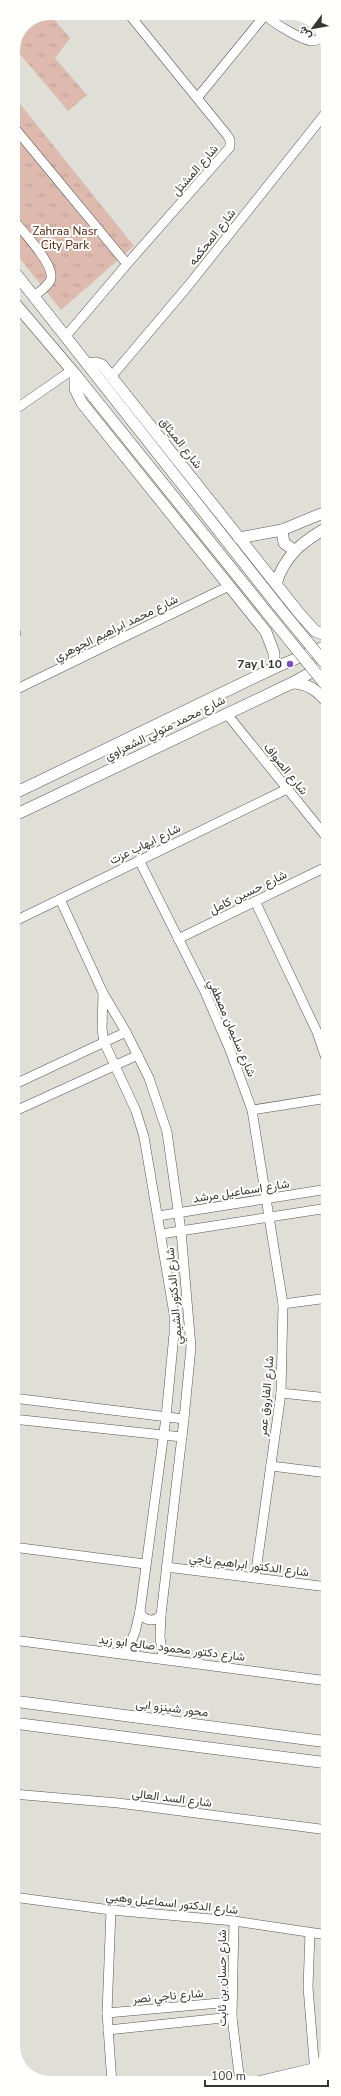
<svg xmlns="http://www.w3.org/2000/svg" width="341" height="2096" viewBox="0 0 341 2096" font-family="'Nunito Sans',Vazirmatn,sans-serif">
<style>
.park{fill:url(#park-tufts)}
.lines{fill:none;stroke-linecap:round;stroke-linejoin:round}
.minor-casing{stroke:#575751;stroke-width:10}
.major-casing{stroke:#575751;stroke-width:12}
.minor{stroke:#fff;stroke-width:9}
.major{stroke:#fff;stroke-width:11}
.major-bridge-casing{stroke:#575751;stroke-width:12;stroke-linecap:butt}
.major-bridge{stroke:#fff;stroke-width:11}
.poi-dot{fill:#824cc4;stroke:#fffffe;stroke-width:1.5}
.labels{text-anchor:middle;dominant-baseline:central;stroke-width:4;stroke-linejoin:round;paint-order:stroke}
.street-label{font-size:12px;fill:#363734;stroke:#fffffe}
.park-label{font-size:12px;fill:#56230d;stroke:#fffffe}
.poi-label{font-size:12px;font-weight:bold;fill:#363734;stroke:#fffffe;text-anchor:end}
</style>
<defs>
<pattern id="park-tufts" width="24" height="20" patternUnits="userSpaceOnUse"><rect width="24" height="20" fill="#ddbaad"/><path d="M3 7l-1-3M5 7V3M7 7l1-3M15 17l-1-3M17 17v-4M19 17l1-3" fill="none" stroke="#bea095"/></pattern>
</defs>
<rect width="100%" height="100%" fill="#dfdfd8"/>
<!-- park -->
<g class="park">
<polygon points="49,13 70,38 55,58 87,95 68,111 14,47 24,24"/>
<polygon points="13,95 134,246 61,310 13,250"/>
</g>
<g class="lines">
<defs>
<g id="minor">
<path d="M 263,13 C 271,22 300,39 311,41 C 316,41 320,39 323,36"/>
<polyline points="198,97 265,15"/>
<polyline points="13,126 127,264"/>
<path d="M 13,219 C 22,231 58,267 50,281 C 47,287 39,292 34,296"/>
<polyline points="66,336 127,264 230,147 230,140 227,135 128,13"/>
<polyline points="111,377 188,286 328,110"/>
<polyline points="13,411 72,370"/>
<polyline points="13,634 16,633"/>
<polyline points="13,691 229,586"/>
<polyline points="226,713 328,839"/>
<polyline points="139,860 205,992 230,1050 252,1110 269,1217 283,1304 281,1393 255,1578"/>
<polyline points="60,899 103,993 126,1032 149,1078 167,1132 181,1231 191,1347 184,1419 161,1615 160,1637 163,1658"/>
<polyline points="255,901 317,1032 328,1064"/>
<polyline points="13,922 287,789"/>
<polyline points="178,939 328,866"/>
<polyline points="103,993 102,1029 104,1042 136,1111 144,1137 174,1314 174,1334 166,1417 140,1611 135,1632 126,1654"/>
<polyline points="13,1085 126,1032"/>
<polyline points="252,1110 328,1098"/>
<polyline points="13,1112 138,1055"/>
<polyline points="158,1216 328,1189"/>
<polyline points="161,1234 328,1208"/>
<polyline points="283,1304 328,1298"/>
<polyline points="281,1393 328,1398"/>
<polyline points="13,1398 184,1419"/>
<polyline points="13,1419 182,1437"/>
<polyline points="271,1466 328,1473"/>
<polyline points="13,1547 145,1564"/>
<polyline points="166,1567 328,1587"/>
<polyline points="326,1587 328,1573"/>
<path d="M 140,1611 C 143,1621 154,1623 161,1615"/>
<polyline points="13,1640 328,1681"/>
<polyline points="13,1794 118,1803 328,1830"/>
<polyline points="13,1897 111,1910 234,1921 328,1935"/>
<polyline points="111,1910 107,2013 112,2083"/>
<polyline points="234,1921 232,2017 240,2083"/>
<polyline points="310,1933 308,1987 315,2073"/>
<polyline points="107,2013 231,2002"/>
<polyline points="108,2030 232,2017"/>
<polyline points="249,2083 313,2068"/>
</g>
<g id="major">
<polyline points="13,270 278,606"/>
<polyline points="13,301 75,374 268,614"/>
<polyline points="87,364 96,363 102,365 299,613 315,631 328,636"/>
<polyline points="75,374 75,389 82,403 266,632 274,653 274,668"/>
<polyline points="282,530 284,543 294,550"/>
<polyline points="239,538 282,530 328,511"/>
<path d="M 276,584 C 284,556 303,541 328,527"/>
<path d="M 292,683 C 308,683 318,691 328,703"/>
<polyline points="13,794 274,668 328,645"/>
<polyline points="13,816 292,683 328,663"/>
<polyline points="13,1701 328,1742"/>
<polyline points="13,1723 328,1763"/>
</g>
</defs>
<!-- minor casing -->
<use href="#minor" class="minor-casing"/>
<!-- major casing -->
<use href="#major" class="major-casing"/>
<!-- minor -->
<use href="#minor" class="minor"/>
<!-- major -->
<use href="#major" class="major"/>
<defs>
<g id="major-bridge">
<polyline points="278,606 328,667"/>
<polyline points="268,614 328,688"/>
</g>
</defs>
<!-- major-bridge casing -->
<use href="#major-bridge" class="major-bridge-casing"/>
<!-- major-bridge -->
<use href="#major-bridge" class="major-bridge"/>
</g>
<!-- markers -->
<circle class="poi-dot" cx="290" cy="664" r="4"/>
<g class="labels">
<!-- street labels -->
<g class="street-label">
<text transform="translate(195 170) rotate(-49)">شارع المشتل</text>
<text transform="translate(212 237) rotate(-52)">شارع المحكمه</text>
<text transform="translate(181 443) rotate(52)">شارع الميثاق</text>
<text transform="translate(116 628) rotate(-26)">شارع محمد ابراهيم الجوهري</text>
<text transform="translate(165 728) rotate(-26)">شارع محمد متولي الشعراوي</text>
<text transform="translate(286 769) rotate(51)">شارع الصواف</text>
<text transform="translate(145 844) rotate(-26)">شارع ايهاب عزت</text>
<text transform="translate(248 892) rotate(-26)">شارع حسين كامل</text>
<text transform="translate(232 1028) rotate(67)">شارع سليمان مصطفي</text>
<text transform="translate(241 1191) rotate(-9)">شارع اسماعيل مرشد</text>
<text transform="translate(174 1296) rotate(-95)">شارع الدكتور الشيمي</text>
<text transform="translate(266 1396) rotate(-85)">شارع الفاروق عمر</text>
<text transform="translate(249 1565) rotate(7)">شارع الدكتور ابراهيم ناجي</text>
<text transform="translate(172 1648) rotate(7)">شارع دكتور محمود صالح ابو زيد</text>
<text transform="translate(172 1708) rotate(7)">محور شينزو ابى</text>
<text transform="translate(172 1798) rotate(7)">شارع السد العالى</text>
<text transform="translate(172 1903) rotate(6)">شارع الدكتور اسماعيل وهبي</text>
<text transform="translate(222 1978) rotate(-90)">شارع حسان بن ثابت</text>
<text transform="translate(168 1996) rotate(-5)">شارع ناجي نصر</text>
</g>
<!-- park labels -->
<g class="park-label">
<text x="65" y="231">Zahraa Nasr<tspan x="65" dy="14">City Park</tspan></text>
</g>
<!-- poi labels -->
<g class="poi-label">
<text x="282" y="664">7ay l 10</text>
</g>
</g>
<!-- crop -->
<path d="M0 0H341V2096H0ZM50 20H291A30 30 0 0 1 321 50V2046A30 30 0 0 1 291 2076H50A30 30 0 0 1 20 2046V50A30 30 0 0 1 50 20Z" fill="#fffffe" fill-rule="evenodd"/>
<!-- north arrow -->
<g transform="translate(313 28) rotate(238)" stroke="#fffffe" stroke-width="3" paint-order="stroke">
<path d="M0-3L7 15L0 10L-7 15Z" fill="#363734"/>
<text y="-6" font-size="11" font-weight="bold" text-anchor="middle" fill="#363734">ش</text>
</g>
<!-- scale -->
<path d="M205 2080v6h123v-6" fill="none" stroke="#363734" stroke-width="2"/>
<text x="211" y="2080" font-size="12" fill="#363734" stroke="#fffffe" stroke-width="3" paint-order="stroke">100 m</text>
</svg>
